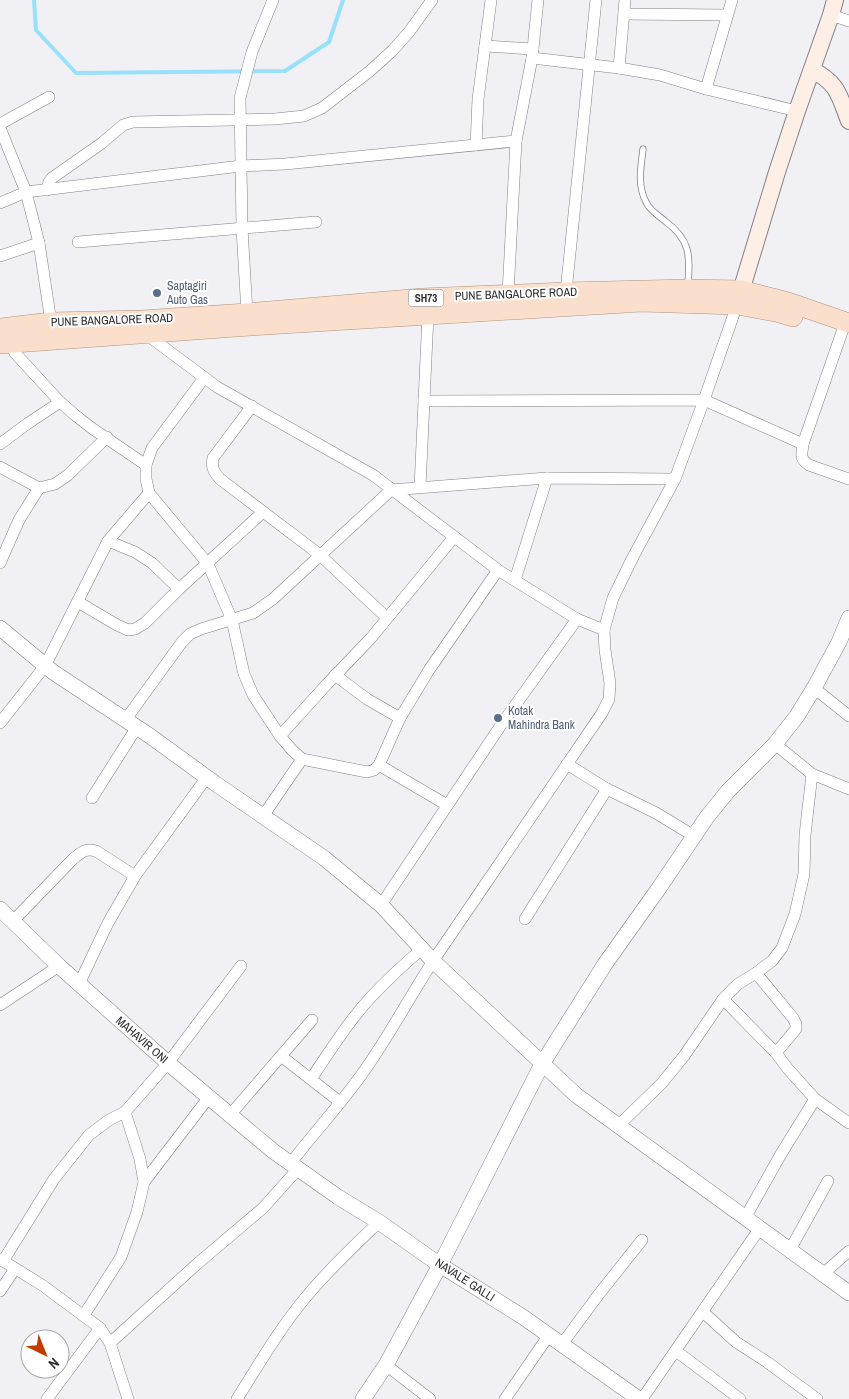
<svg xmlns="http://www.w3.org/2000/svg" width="849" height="1399" viewBox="0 0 849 1399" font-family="'Archivo Narrow',sans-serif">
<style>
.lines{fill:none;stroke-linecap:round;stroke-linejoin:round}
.stream{stroke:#97e1fc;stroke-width:4}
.service-casing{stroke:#828185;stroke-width:7}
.minor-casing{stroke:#828185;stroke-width:12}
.tertiary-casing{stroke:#828185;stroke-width:16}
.secondary-casing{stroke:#828185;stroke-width:18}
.primary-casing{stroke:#af937e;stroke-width:20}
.service{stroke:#fff;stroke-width:5.5}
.minor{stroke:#fff;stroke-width:11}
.tertiary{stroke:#fff;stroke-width:15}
.secondary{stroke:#fdefe6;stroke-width:16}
.primary{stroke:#fae0cc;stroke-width:19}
.service-dot{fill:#5c6f8a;stroke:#fefeff;stroke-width:2}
.labels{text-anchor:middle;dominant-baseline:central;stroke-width:4;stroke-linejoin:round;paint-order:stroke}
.shield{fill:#fefeff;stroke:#6a6a6b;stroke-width:1}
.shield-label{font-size:11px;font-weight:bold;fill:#2a2a2b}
.service-label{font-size:12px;fill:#4e5e75;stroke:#fefeff;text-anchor:start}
.street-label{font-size:12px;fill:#2a2a2b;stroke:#fefeff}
</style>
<rect width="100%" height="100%" fill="#f1f0f4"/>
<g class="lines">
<!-- stream -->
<polyline class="stream" points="34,0 36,30 76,73 285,71 329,42 343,0"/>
<defs>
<path id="service" d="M 643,149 C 641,167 637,185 646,202 C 649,210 658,215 665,221 C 691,240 690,256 688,285"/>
<g id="minor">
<polyline points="624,14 727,15"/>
<polyline points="831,15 849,21"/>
<polyline points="485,46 533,49"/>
<polyline points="532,58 619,68 660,75 706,89 797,111"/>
<polyline points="619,68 625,0"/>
<polyline points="706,89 732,0"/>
<polyline points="0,124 49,97"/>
<polyline points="0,128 26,192 39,243 51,322"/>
<polyline points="476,145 478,99 491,0"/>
<polyline points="47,190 49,182 52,178 102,143 123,125 133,122 275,119 304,116 322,108 370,71 392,51 409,32 432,0"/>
<polyline points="0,203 26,192 241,166 285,164 516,141"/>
<polyline points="78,242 316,222"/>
<polyline points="0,256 39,243"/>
<polyline points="566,292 596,0"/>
<polyline points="508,294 516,141 532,58 538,0"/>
<polyline points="247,313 242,228 240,98 252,52 273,0"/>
<path d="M 842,332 L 803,444 C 802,455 799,458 809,465 L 849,479"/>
<polyline points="146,334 217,387 373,475 498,570 577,619 604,630"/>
<polyline points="10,343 15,353 60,402 75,415 93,429 146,465"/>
<polyline points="204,378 152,448 146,465 146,479 149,493 208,564 232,620 244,674 253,695 280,736"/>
<polyline points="424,401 704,400 803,444"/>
<path d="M 252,406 L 213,458 C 211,468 214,472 220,479 L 320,555 L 387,618"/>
<polyline points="0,444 27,424 60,402"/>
<polyline points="0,467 39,488 55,484 68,475 107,437"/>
<polyline points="420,487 428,315"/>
<polyline points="454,537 371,638 327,684 280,736 292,750 302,759 367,772 374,770 379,765 400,718 429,670 498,570"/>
<polyline points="108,541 135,552 152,563 179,589"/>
<polyline points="0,563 19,520 39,488"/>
<polyline points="515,580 547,478"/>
<polyline points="78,602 117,625 128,630 135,629 145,623 179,589 263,512"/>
<polyline points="335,675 367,699 400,718"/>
<polyline points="814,688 849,716"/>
<polyline points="126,719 182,642 190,634 201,629 253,613 273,599 391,490 547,478 675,479"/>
<polyline points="0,723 45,666 108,541 149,493"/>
<polyline points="775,744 812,774 849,789"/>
<polyline points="567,764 607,789 656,813 694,836"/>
<polyline points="379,765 447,805"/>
<polyline points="92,798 137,727"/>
<polyline points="263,816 302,759"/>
<polyline points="381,905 501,725 577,619"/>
<polyline points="525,919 607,789"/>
<path d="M 13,921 L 73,859 C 82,852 85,848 96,851 L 135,876"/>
<polyline points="756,973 793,1018 796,1024 796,1029 776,1053"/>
<polyline points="79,984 108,923 135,876 207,777"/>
<polyline points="723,999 776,1053 788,1069 815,1099 849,1123"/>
<polyline points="0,1005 59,966"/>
<polyline points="281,1056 340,1102"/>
<path d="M 311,1079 C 330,1051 348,1022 371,997 C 387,980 404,964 422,949"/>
<polyline points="230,1115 312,1020"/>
<polyline points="618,1126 662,1083 684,1056 723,999 738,984 756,973 772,961 782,948 795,914 804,874 805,835 812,774"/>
<path d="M 290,1164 C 313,1134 340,1105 362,1074 C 388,1038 409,998 433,961 L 602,713 L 609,699 L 610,683 L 605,650 L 604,630 L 613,598 L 633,557 L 675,479 L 704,400 L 737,305"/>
<polyline points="144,1182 209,1097"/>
<polyline points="745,1218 781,1154 815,1099"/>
<polyline points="790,1250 828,1181"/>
<polyline points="0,1259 42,1285 100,1328 110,1343 128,1399"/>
<polyline points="3,1261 54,1179 89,1135 109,1120 125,1112 168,1063 241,966"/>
<polyline points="823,1274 849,1251"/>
<polyline points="0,1291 15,1269"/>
<polyline points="703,1312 736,1342 767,1362 817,1399"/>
<polyline points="84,1315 121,1257 137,1212 144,1182 140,1159 125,1112"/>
<polyline points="110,1343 197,1264 263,1208 298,1169"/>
<polyline points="562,1344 599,1294 642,1240"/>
<polyline points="676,1351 740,1399"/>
<polyline points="386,1365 430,1399"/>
<polyline points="47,1399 100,1328"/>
<path d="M 237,1399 C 259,1364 280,1328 306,1297 C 328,1270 354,1246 379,1222"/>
<polyline points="505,1399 549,1335"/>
<polyline points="642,1399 760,1228"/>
</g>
<g id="tertiary">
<polyline points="0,628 53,672 150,736 216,784 324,858 381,905 433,961 576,1095 849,1293"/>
<polyline points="0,909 59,966 168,1063 273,1151 338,1197 379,1222 440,1265 523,1317 639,1399"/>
<polyline points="363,1399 386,1365 440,1265 542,1064 605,964 659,888 707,817 728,791 775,744 797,716 814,688 839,642 849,618"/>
</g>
<g id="secondary">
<path d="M 812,70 C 838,83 839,95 849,121"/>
<polyline points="738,301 777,172 797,111 831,15 835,0"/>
</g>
<g id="primary">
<polyline points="0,328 51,322 142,320 247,313 423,298 566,292 687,289 741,290 788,302 849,323"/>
<polyline points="0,344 250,326 641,302 737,305 776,312 793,317"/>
</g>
</defs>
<!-- service casing -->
<use href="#service" class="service-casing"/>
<!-- minor casing -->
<use href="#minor" class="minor-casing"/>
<!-- tertiary casing -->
<use href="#tertiary" class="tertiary-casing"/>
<!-- secondary casing -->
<use href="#secondary" class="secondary-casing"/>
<!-- primary casing -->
<use href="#primary" class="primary-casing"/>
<!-- service -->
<use href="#service" class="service"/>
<!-- minor -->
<use href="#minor" class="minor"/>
<!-- tertiary -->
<use href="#tertiary" class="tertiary"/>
<!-- secondary -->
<use href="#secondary" class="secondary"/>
<!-- primary -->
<use href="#primary" class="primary"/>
</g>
<!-- markers -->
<g class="service-dot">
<circle cx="157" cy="293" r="5"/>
<circle cx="498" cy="718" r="5"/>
</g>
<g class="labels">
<!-- shield labels -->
<rect class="shield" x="408.5" y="289.5" width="35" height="17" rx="4"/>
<g class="shield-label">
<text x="426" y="298">SH73</text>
</g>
<!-- service labels -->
<g class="service-label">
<text x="167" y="286">Saptagiri<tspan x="167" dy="14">Auto Gas</tspan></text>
<text x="508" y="711">Kotak<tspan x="508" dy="14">Mahindra Bank</tspan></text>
</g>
<!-- street labels -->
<g class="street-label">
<text transform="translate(516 294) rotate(-2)">PUNE BANGALORE ROAD</text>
<text transform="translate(112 320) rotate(-2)">PUNE BANGALORE ROAD</text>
<text transform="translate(142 1040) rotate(41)">MAHAVIR ONI</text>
<text transform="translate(465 1280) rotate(33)">NAVALE GALLI</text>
</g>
</g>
<!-- north arrow -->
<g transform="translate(45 1354) rotate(137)"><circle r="24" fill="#fefeff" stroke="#a9a9aa"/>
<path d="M0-4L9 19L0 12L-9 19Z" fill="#c23b00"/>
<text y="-8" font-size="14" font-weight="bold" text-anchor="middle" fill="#2a2a2b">N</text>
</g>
</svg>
